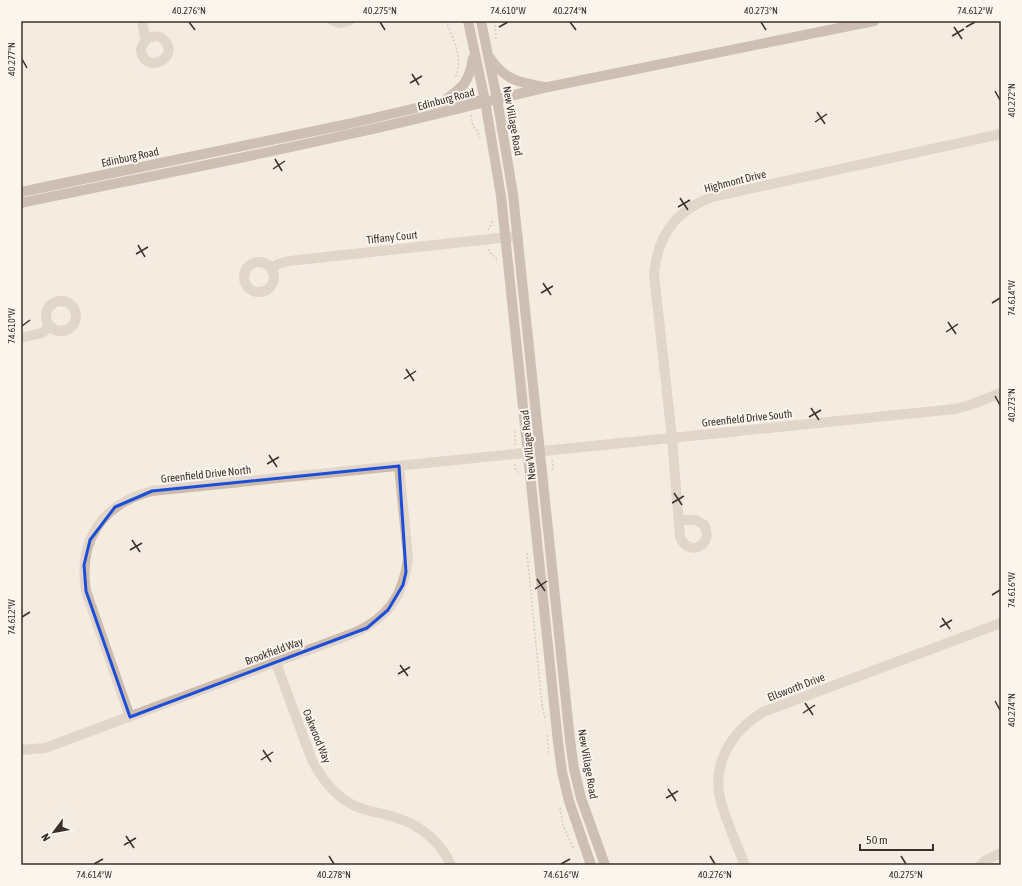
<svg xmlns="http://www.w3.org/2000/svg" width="1022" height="886" viewBox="0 0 1022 886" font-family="'Asap Condensed',sans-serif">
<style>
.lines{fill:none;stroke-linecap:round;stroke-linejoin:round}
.path{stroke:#b9a596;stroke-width:1.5;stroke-dasharray:2 2;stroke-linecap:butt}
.minor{stroke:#cdbbac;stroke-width:10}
.secondary{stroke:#a18a7d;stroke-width:10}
.marked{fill:none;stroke:#1d4ed8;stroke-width:3;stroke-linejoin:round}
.ticks{fill:none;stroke:#3b302b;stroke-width:1.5}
.labels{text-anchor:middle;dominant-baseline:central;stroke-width:4;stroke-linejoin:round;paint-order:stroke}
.street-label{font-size:11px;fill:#3b302b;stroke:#fbf5ee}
.neatline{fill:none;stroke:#3b302b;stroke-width:1.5}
.ticks-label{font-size:10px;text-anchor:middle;fill:#3b302b}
</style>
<rect width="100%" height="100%" fill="#f4ebe1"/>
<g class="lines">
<!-- path -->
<g class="path">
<path d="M 446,21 C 453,40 464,58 455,78"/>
<polyline points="495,21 496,39"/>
<polyline points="471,115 473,126 478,132 480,138"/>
<polyline points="488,230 492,223 493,219"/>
<polyline points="489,249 489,252 496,258 497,262"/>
<polyline points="515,431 515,445"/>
<polyline points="552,460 553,465 552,470"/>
<polyline points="515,464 515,468 520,475"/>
<polyline points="527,553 542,705 545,718"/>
<polyline points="547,735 549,755"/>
<polyline points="560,808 563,825 574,850"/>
</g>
<!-- minor -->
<g class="minor">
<path d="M 142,21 C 143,25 145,37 145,40 C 144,44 141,46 141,51 C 145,75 180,58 165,41 C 159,34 152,36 145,40"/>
<polyline points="333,21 339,23 349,21"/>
<circle cx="259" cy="277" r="15"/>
<polyline points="271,269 278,264 289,261 518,236"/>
<circle cx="61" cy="316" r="15"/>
<polyline points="21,338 42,333 50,326"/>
<path d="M 679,520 L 696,520 L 704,525 C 715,545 689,558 680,537 L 672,438 L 654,274 C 658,235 675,211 712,197 L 1001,134"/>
<path d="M 276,663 L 312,760 C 322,779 335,797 355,806 C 369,812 383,813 397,818 C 421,825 441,843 451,865"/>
<path d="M 130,717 L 86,591 C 78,540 102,504 152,491 L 955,409 L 970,405 L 1001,393"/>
<path d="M 21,750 L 45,748 L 354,633 C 388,618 404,595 408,557 L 399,466"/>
<path d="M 745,865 C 736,843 726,821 720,798 C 712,761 733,731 763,712 L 1001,623"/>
<polyline points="981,865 986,860 1001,853"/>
</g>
<!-- secondary -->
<g class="secondary">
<polyline points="468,21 485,101 501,196 558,742 562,772 569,801 591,865"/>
<polyline points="481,21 497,99 513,194 570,740 574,769 581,798 605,865"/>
<path d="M 490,58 C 506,81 518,82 544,87"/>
<path d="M 444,101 C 463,87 469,83 473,58"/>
<polyline points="21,192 348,124 450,100 479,101"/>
<path d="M 21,203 C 131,180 241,159 350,134 C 417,120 482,102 548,87 L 874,21"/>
</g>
</g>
<!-- marked area -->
<path d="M0 0H1022V886H0ZM 399,466 L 406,572 L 403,585 L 388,610 L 367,628 L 130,717 L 86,591 L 84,565 L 90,540 L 115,507 L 152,491 Z" fill="#f4ebe1" fill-opacity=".55" fill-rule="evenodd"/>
<path class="marked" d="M 399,466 L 406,572 L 403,585 L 388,610 L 367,628 L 130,717 L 86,591 L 84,565 L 90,540 L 115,507 L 152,491 Z"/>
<!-- ticks -->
<path class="ticks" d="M 189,22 L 195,30M 380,22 L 385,30M 570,22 L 576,30M 761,22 L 766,30M 499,27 L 508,22M 954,27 L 962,39M 966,27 L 975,22M 952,36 L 964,29M 22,59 L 27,68M 412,74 L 419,85M 410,83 L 422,76M 995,91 L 1000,100M 817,112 L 825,124M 815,122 L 827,114M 275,159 L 282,171M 273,169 L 285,161M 680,198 L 688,210M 678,207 L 690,200M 138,245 L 145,257M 136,254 L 148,247M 543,283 L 551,295M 541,293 L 553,286M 992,303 L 1000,298M 948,322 L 956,334M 22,326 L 30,320M 946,332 L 958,324M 406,369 L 414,381M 404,379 L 416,371M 995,396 L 1000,405M 811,408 L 819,420M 809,417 L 821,410M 269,455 L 277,467M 267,464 L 279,457M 674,493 L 682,505M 672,503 L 684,496M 132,540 L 140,552M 130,550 L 142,543M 537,579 L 545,591M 535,589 L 547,581M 992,595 L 1000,590M 22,617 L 30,612M 942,618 L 950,629M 940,627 L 952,620M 400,665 L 408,676M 398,674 L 410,667M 995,701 L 1000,710M 805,703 L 813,715M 803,713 L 815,705M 263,750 L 271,762M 261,760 L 273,752M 668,789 L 676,801M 666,798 L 678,791M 126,836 L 134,848M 124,845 L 136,838M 329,856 L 334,864M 710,856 L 715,864M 901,856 L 906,864M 94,864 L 103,859M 561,864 L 570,859"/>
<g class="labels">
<!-- street labels -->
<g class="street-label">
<text transform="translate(446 99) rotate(-15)">Edinburg Road</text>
<text transform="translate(513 121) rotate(80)">New Village Road</text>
<text transform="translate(130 157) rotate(-12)">Edinburg Road</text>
<text transform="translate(735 181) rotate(-14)">Highmont Drive</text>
<text transform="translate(392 237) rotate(-6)">Tiffany Court</text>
<text transform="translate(747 418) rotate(-6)">Greenfield Drive South</text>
<text transform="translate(528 445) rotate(-96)">New Village Road</text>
<text transform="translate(206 474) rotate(-6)">Greenfield Drive North</text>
<text transform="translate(274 651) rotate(-20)">Brookfield Way</text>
<text transform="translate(796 687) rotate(-21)">Ellsworth Drive</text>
<text transform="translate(317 736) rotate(68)">Oakwood Way</text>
<text transform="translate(588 764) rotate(80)">New Village Road</text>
</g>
</g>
<!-- border -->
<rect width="1022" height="886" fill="none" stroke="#fbf5ee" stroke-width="44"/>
<!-- north arrow -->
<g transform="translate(54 832) rotate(238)" stroke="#fbf5ee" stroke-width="3" paint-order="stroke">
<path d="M0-3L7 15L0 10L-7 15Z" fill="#3b302b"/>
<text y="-6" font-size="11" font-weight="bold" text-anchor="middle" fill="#3b302b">N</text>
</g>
<!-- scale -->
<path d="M860 844v6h73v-6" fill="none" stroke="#3b302b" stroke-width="2"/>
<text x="866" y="844" font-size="12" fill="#3b302b" stroke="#fbf5ee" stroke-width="3" paint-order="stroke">50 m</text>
<rect x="22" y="22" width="978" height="842" class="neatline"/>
<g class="ticks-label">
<text x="189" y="14">40.276°N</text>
<text x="380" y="14">40.275°N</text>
<text x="508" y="14">74.610°W</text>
<text x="570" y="14">40.274°N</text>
<text x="761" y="14">40.273°N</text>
<text x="975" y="14">74.612°W</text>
<text transform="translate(11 59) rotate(-90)" y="4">40.277°N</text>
<text transform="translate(1011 100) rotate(-90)" y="4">40.272°N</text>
<text transform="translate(1011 298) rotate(-90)" y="4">74.614°W</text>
<text transform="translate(11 326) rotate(-90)" y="4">74.610°W</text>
<text transform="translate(1011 405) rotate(-90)" y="4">40.273°N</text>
<text transform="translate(1011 590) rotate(-90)" y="4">74.616°W</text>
<text transform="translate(11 617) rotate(-90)" y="4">74.612°W</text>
<text transform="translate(1011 710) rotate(-90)" y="4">40.274°N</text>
<text x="94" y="878">74.614°W</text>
<text x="334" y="878">40.278°N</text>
<text x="561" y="878">74.616°W</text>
<text x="715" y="878">40.276°N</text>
<text x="906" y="878">40.275°N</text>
</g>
</svg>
